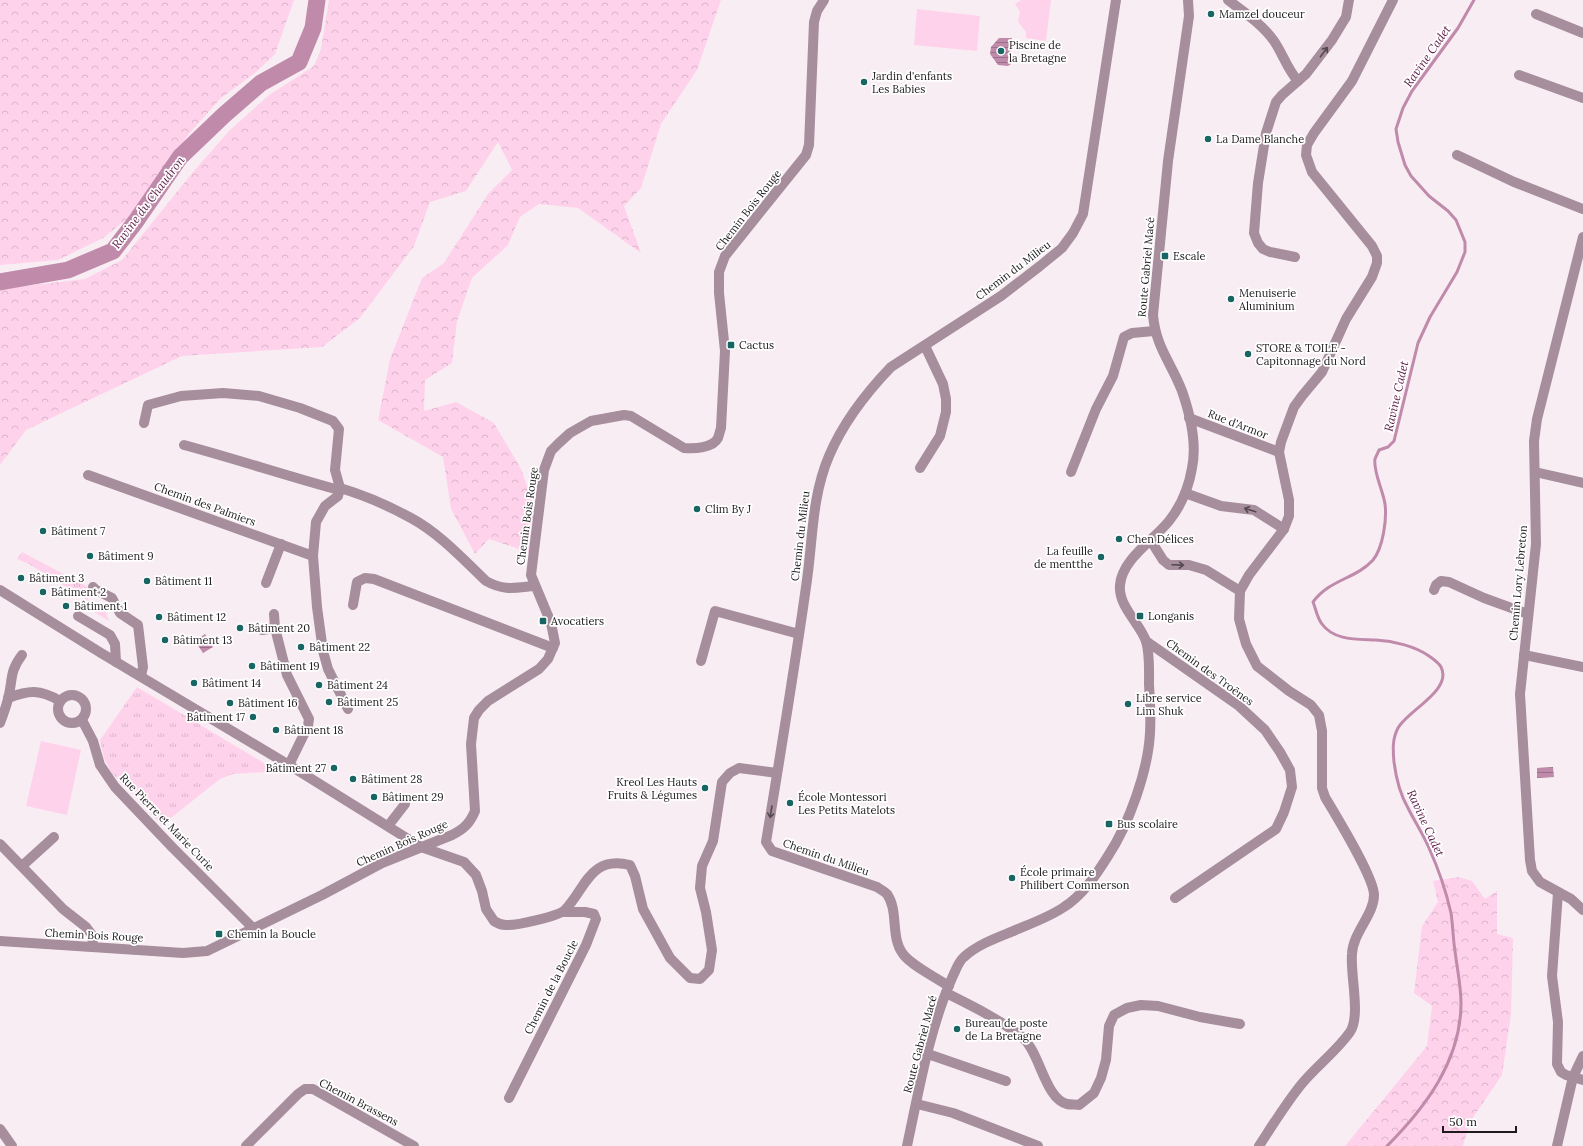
<svg xmlns="http://www.w3.org/2000/svg" width="1583" height="1146" viewBox="0 0 1583 1146" font-family="Lora,serif">
<style>
.grass{fill:url(#grass-tufts)}
.forest{fill:url(#forest-crowns)}
.park{fill:#ffd2ec}
.water{fill:url(#water-rules)}
.lines{fill:none;stroke-linecap:round;stroke-linejoin:round}
.stream{stroke:#c08aab;stroke-width:3}
.river{stroke:#c08aab;stroke-width:17}
.minor{stroke:#a68e9c;stroke-width:10}
.oneway{stroke:#554950}
.poi-dot{fill:#186664;stroke:#fff;stroke-width:1.5}
.labels{text-anchor:middle;dominant-baseline:central;stroke-width:3.5;stroke-linejoin:round;paint-order:stroke}
.poi-label{font-size:11px;fill:#1f1b1d;stroke:#fff;text-anchor:start}
.street-label{font-size:11px;fill:#1f1b1d;stroke:#fff}
.water-label{font-size:12px;font-style:italic;fill:#5e1d49;stroke:#fff}
</style>
<defs>
<pattern id="grass-tufts" width="24" height="20" patternUnits="userSpaceOnUse"><rect width="24" height="20" fill="#ffd2ec"/><path d="M3 7l-1-3M5 7V3M7 7l1-3M15 17l-1-3M17 17v-4M19 17l1-3" fill="none" stroke="#dab4ca"/></pattern>
<pattern id="forest-crowns" width="20" height="18" patternUnits="userSpaceOnUse"><rect width="20" height="18" fill="#ffd2ec"/><path d="M2 6a3 3 0 1 1 6 0M12 15a3 3 0 1 1 6 0" fill="none" stroke="#dab4ca"/></pattern>
<pattern id="water-rules" width="6" height="5" patternUnits="userSpaceOnUse"><rect width="6" height="5" fill="#c08aab"/><path d="M0 2.5h6" fill="none" stroke="#9b708b"/></pattern>
</defs>
<rect width="100%" height="100%" fill="#f9edf4"/>
<!-- grass -->
<g class="grass">
<polygon points="22,552 92,589 87,601 104,608 109,621 82,605 86,599 75,591 74,592 29,564 17,559"/>
<polygon points="137,687 269,766 266,772 233,774 220,779 162,825 111,772 104,758 100,740"/>
</g>
<!-- forest -->
<g class="forest">
<polygon points="0,0 294,0 275,54 255,73 221,98 188,135 154,186 128,218 103,238 58,260 0,265"/>
<polygon points="329,0 721,0 697,70 661,124 641,188 624,206 641,253 578,208 539,204 520,217 508,245 472,278 457,321 452,363 425,380 424,411 456,402 494,423 521,469 535,508 531,553 489,539 475,554 451,509 443,457 378,420 390,359 422,278 444,263 488,194 512,170 498,142 466,191 430,202 414,246 360,318 322,347 182,356 26,430 0,465 0,289 85,279 122,260 193,172 229,131 269,95 314,66 321,49"/>
<polygon points="1459,877 1472,881 1485,899 1497,891 1497,934 1513,938 1511,1014 1502,1075 1470,1122 1463,1146 1345,1146 1427,1046 1432,1006 1414,993 1422,926 1438,902 1433,881"/>
</g>
<!-- park -->
<g class="park">
<polygon points="1021,0 1051,0 1046,41 1026,38 1026,32 1018,22 1020,12 1015,4"/>
<polygon points="917,9 980,16 977,51 914,45"/>
<polygon points="41,741 81,750 67,815 26,806"/>
</g>
<!-- water -->
<g class="water">
<polygon points="999,38 1012,38 1011,64 1008,66 998,65 990,54 991,47"/>
<polygon points="205,634 213,647 203,653 195,641"/>
<polygon points="1553,767 1554,777 1537,778 1537,768"/>
</g>
<g class="lines">
<!-- stream -->
<path class="stream" d="M 1387,1146 C 1426,1107 1461,1060 1461,1003 C 1461,986 1457,968 1455,951 C 1453,939 1453,926 1451,913 C 1446,891 1438,868 1429,848 C 1423,834 1415,822 1408,808 C 1400,794 1396,778 1394,762 C 1393,751 1392,739 1398,728 C 1407,711 1453,690 1441,667 C 1438,662 1433,659 1429,656 C 1415,646 1393,641 1376,640 C 1358,639 1334,641 1322,624 C 1317,618 1316,609 1313,602 C 1330,579 1356,579 1373,560 C 1383,548 1387,519 1385,504 C 1383,490 1373,472 1375,459 C 1376,456 1378,453 1379,450 L 1388,447 L 1394,441 L 1418,343 L 1430,317 L 1457,272 L 1465,252 L 1465,242 L 1456,220 L 1448,211 L 1429,196 L 1411,176 L 1405,165 L 1398,142 L 1396,129 L 1403,108 L 1412,91 L 1458,28 L 1474,0"/>
<!-- river -->
<polyline class="river" points="0,282 68,270 113,251 136,221 180,157 224,115 261,83 299,62 313,28 317,0"/>
<!-- minor -->
<g class="minor">
<path d="M 1228,0 C 1244,12 1263,25 1274,41 C 1283,54 1287,69 1298,81"/>
<polyline points="1536,14 1583,33"/>
<polyline points="1519,75 1583,98"/>
<polyline points="1457,155 1514,182 1583,209"/>
<polyline points="1583,237 1537,419 1534,441 1536,544 1520,694 1530,860 1532,871 1540,882 1571,899 1583,910"/>
<polyline points="1295,257 1270,252 1263,249 1258,243 1254,233 1258,183 1266,133 1276,102 1282,95 1306,74 1332,40 1346,17 1349,0"/>
<polyline points="1189,418 1279,452"/>
<polyline points="144,423 148,405 181,396 223,393 259,396 300,408 333,421 339,429 335,470 340,488"/>
<path d="M 184,445 C 236,459 287,476 339,490"/>
<polyline points="920,468 940,436 946,412 946,399 943,384 925,346"/>
<polyline points="1071,472 1096,409 1113,376 1124,337 1132,333 1154,331"/>
<polyline points="1535,472 1583,483"/>
<polyline points="88,475 313,556"/>
<polyline points="340,488 338,496 325,506 316,522 313,556 317,607 323,651 328,669 348,709"/>
<path d="M 340,488 C 364,495 389,506 411,518 C 439,533 463,559 486,581 C 504,591 514,588 534,586"/>
<polyline points="1185,493 1221,506 1254,510 1284,529"/>
<polyline points="1151,541 1163,560 1169,565 1189,565 1206,570 1240,591"/>
<polyline points="266,583 281,544"/>
<polyline points="93,587 96,590 112,598 120,613 138,625 143,667 141,676"/>
<path d="M 0,590 L 101,653 L 289,765 L 421,847 L 464,862 L 476,875 L 482,891 L 486,909 L 494,921 C 497,923 502,925 506,925 C 515,926 559,916 565,910 C 586,888 590,855 630,865 L 635,876 L 643,909 L 670,958 L 690,978 L 700,979 L 709,970 L 712,950 L 706,912 L 700,888 L 702,866 L 713,841 L 722,782 L 730,773 L 739,768 L 777,773"/>
<polyline points="1434,590 1436,585 1441,581 1449,582 1484,598 1528,614"/>
<polyline points="353,605 357,582 365,578 374,579 553,648"/>
<polyline points="274,614 275,628 287,675 309,719 308,726 289,765"/>
<polyline points="78,616 110,635 115,644 116,662"/>
<polyline points="262,630 275,628"/>
<polyline points="1146,641 1239,706 1265,730 1280,752 1290,770 1292,787 1284,812 1276,829 1175,898"/>
<polyline points="1524,655 1583,667"/>
<polyline points="701,661 715,611 799,634"/>
<circle cx="72" cy="709" r="14"/>
<path d="M 8,698 C 29,690 40,689 60,701"/>
<polyline points="82,720 93,741 100,765 115,787 172,847 253,928"/>
<path d="M 0,723 C 3,715 6,707 8,699 C 13,680 9,672 22,655"/>
<polyline points="388,826 405,804"/>
<polyline points="0,844 63,909 86,927 92,935 93,947"/>
<polyline points="22,866 54,837"/>
<polyline points="1558,893 1552,976 1558,1022 1557,1064 1561,1072 1566,1075 1583,1080"/>
<path d="M 0,941 L 183,953 L 207,951 L 322,895 L 382,863 L 452,835 C 464,829 470,823 475,811 L 471,744 L 474,718 L 479,710 L 488,701 L 539,669 L 548,659 L 555,643 L 551,623 L 531,575 L 544,470 L 548,459 L 551,451 L 559,443 L 570,433 L 591,421 L 624,415 L 631,416 L 684,448 C 694,449 713,448 718,438 C 719,435 720,431 721,428 L 725,351 L 719,293 L 719,272 L 725,256 L 806,155 L 809,145 L 814,22 L 817,11 L 824,0"/>
<path d="M 949,986 C 936,978 911,965 903,954 C 890,937 899,911 887,894 C 884,891 880,889 877,887 L 772,851 L 766,842 C 780,757 794,672 806,587 C 813,543 811,498 829,456 C 843,423 866,393 891,367 L 1001,296 L 1040,266 L 1062,248 L 1073,233 L 1083,214 L 1116,0"/>
<path d="M 946,993 C 972,1006 999,1019 1022,1037 C 1040,1052 1045,1099 1067,1104 C 1071,1105 1076,1104 1079,1105 L 1094,1093 L 1101,1078 L 1106,1060 L 1109,1026 L 1114,1015 L 1127,1008 L 1141,1005 L 1158,1006 L 1200,1017 L 1240,1024"/>
<polyline points="928,1054 1006,1081"/>
<polyline points="509,1098 586,945 596,919 594,914 585,912 564,912"/>
<polyline points="917,1104 953,1113 1038,1146"/>
<polyline points="0,1129 12,1146"/>
<polyline points="246,1146 298,1094 305,1089 313,1089 414,1146"/>
<path d="M 907,1146 C 919,1090 929,1030 952,978 C 956,970 958,962 964,957 C 977,945 996,938 1011,932 C 1029,924 1048,918 1064,907 C 1083,895 1096,875 1108,856 C 1129,824 1148,771 1150,733 C 1151,717 1150,701 1149,684 C 1149,670 1150,655 1146,641 C 1139,622 1118,606 1120,585 C 1122,559 1154,540 1169,521 C 1181,506 1189,486 1192,468 C 1197,444 1190,414 1182,391 C 1171,362 1156,348 1153,315 L 1168,161 L 1189,16 L 1188,0"/>
<path d="M 1259,1146 C 1272,1126 1285,1105 1300,1086 C 1315,1067 1336,1052 1350,1032 C 1361,1016 1350,974 1352,954 C 1353,932 1374,915 1374,895 C 1374,877 1336,816 1325,797 L 1322,788 L 1322,731 L 1319,715 L 1311,705 L 1289,691 L 1257,666 L 1246,644 L 1239,619 L 1240,591 L 1249,575 L 1284,529 L 1289,516 L 1289,500 L 1279,452 L 1281,442 L 1294,407 L 1302,396 L 1322,372 L 1346,319 L 1372,277 L 1377,263 L 1377,256 L 1372,246 L 1312,172 L 1306,155 L 1307,145 L 1314,133 L 1352,81 L 1393,0"/>
<polyline points="1557,1146 1573,1077 1583,1056"/>
</g>
</g>
<!-- one-way arrows -->
<defs><path id="oneway-shaft" d="M-6 0H5M1.5-3L5.5 0L1.5 3" fill="none" stroke-width="1.6" stroke-linecap="round" stroke-linejoin="round"/></defs>
<g class="oneway">
<use href="#oneway-shaft" transform="translate(1324 52) rotate(-53)"/>
<use href="#oneway-shaft" transform="translate(1250 510) rotate(-162)"/>
<use href="#oneway-shaft" transform="translate(1178 565) rotate(2)"/>
<use href="#oneway-shaft" transform="translate(771 812) rotate(99)"/>
</g>
<!-- markers -->
<g class="poi-dot">
<circle cx="1211" cy="14" r="4"/>
<circle cx="1001" cy="51" r="4"/>
<circle cx="864" cy="82" r="4"/>
<circle cx="1208" cy="139" r="4"/>
<rect x="1161" y="252" width="8" height="8" rx="2"/>
<circle cx="1231" cy="299" r="4"/>
<rect x="727" y="341" width="8" height="8" rx="2"/>
<circle cx="1248" cy="354" r="4"/>
<circle cx="697" cy="509" r="4"/>
<circle cx="43" cy="531" r="4"/>
<circle cx="1119" cy="539" r="4"/>
<circle cx="90" cy="556" r="4"/>
<circle cx="1101" cy="557" r="4"/>
<circle cx="21" cy="578" r="4"/>
<circle cx="147" cy="581" r="4"/>
<circle cx="43" cy="592" r="4"/>
<circle cx="66" cy="606" r="4"/>
<rect x="1136" y="612" width="8" height="8" rx="2"/>
<circle cx="159" cy="617" r="4"/>
<rect x="539" y="617" width="8" height="8" rx="2"/>
<circle cx="240" cy="628" r="4"/>
<circle cx="165" cy="640" r="4"/>
<circle cx="301" cy="647" r="4"/>
<circle cx="252" cy="666" r="4"/>
<circle cx="194" cy="683" r="4"/>
<circle cx="319" cy="685" r="4"/>
<circle cx="329" cy="702" r="4"/>
<circle cx="230" cy="703" r="4"/>
<circle cx="1128" cy="704" r="4"/>
<circle cx="253" cy="717" r="4"/>
<circle cx="276" cy="730" r="4"/>
<circle cx="334" cy="768" r="4"/>
<circle cx="353" cy="779" r="4"/>
<circle cx="705" cy="788" r="4"/>
<circle cx="374" cy="797" r="4"/>
<circle cx="790" cy="803" r="4"/>
<rect x="1105" y="820" width="8" height="8" rx="2"/>
<circle cx="1012" cy="878" r="4"/>
<rect x="215" y="930" width="8" height="8" rx="2"/>
<circle cx="957" cy="1029" r="4"/>
</g>
<g class="labels">
<!-- poi labels -->
<g class="poi-label">
<text x="1219" y="14">Mamzel douceur</text>
<text x="1009" y="45">Piscine de<tspan x="1009" dy="13">la Bretagne</tspan></text>
<text x="872" y="76">Jardin d'enfants<tspan x="872" dy="13">Les Babies</tspan></text>
<text x="1216" y="139">La Dame Blanche</text>
<text x="1173" y="256">Escale</text>
<text x="1239" y="293">Menuiserie<tspan x="1239" dy="13">Aluminium</tspan></text>
<text x="739" y="345">Cactus</text>
<text x="1256" y="348">STORE &amp; TOILE -<tspan x="1256" dy="13">Capitonnage du Nord</tspan></text>
<text x="705" y="509">Clim By J</text>
<text x="51" y="531">Bâtiment 7</text>
<text x="1127" y="539">Chen Délices</text>
<text x="1093" y="551" text-anchor="end">La feuille<tspan x="1093" dy="13">de mentthe</tspan></text>
<text x="98" y="556">Bâtiment 9</text>
<text x="29" y="578">Bâtiment 3</text>
<text x="155" y="581">Bâtiment 11</text>
<text x="51" y="592">Bâtiment 2</text>
<text x="74" y="606">Bâtiment 1</text>
<text x="1148" y="616">Longanis</text>
<text x="167" y="617">Bâtiment 12</text>
<text x="551" y="621">Avocatiers</text>
<text x="248" y="628">Bâtiment 20</text>
<text x="173" y="640">Bâtiment 13</text>
<text x="309" y="647">Bâtiment 22</text>
<text x="260" y="666">Bâtiment 19</text>
<text x="202" y="683">Bâtiment 14</text>
<text x="327" y="685">Bâtiment 24</text>
<text x="1136" y="698">Libre service<tspan x="1136" dy="13">Lim Shuk</tspan></text>
<text x="337" y="702">Bâtiment 25</text>
<text x="238" y="703">Bâtiment 16</text>
<text x="245" y="717" text-anchor="end">Bâtiment 17</text>
<text x="284" y="730">Bâtiment 18</text>
<text x="326" y="768" text-anchor="end">Bâtiment 27</text>
<text x="361" y="779">Bâtiment 28</text>
<text x="697" y="782" text-anchor="end">Kreol Les Hauts<tspan x="697" dy="13">Fruits &amp; Légumes</tspan></text>
<text x="382" y="797">Bâtiment 29</text>
<text x="798" y="797">École Montessori<tspan x="798" dy="13">Les Petits Matelots</tspan></text>
<text x="1117" y="824">Bus scolaire</text>
<text x="1020" y="872">École primaire<tspan x="1020" dy="13">Philibert Commerson</tspan></text>
<text x="227" y="934">Chemin la Boucle</text>
<text x="965" y="1023">Bureau de poste<tspan x="965" dy="13">de La Bretagne</tspan></text>
</g>
<!-- street labels -->
<g class="street-label">
<text transform="translate(748 210) rotate(-52)">Chemin Bois Rouge</text>
<text transform="translate(1146 267) rotate(-85)">Route Gabriel Macé</text>
<text transform="translate(1013 270) rotate(-37)">Chemin du Milieu</text>
<text transform="translate(1238 424) rotate(21)">Rue d'Armor</text>
<text transform="translate(205 504) rotate(20)">Chemin des Palmiers</text>
<text transform="translate(527 516) rotate(-82)">Chemin Bois Rouge</text>
<text transform="translate(800 536) rotate(-83)">Chemin du Milieu</text>
<text transform="translate(1518 583) rotate(-85)">Chemin Lory Lebreton</text>
<text transform="translate(1210 672) rotate(36)">Chemin des Troënes</text>
<text transform="translate(167 822) rotate(46)">Rue Pierre et Marie Curie</text>
<text transform="translate(402 843) rotate(-24)">Chemin Bois Rouge</text>
<text transform="translate(826 857) rotate(19)">Chemin du Milieu</text>
<text transform="translate(94 935) rotate(3)">Chemin Bois Rouge</text>
<text transform="translate(551 987) rotate(-63)">Chemin de la Boucle</text>
<text transform="translate(920 1044) rotate(-75)">Route Gabriel Macé</text>
<text transform="translate(359 1102) rotate(28)">Chemin Brassens</text>
</g>
<!-- water labels -->
<g class="water-label">
<text transform="translate(1427 56) rotate(-55)">Ravine Cadet</text>
<text transform="translate(148 202) rotate(-53)">Ravine du Chaudron</text>
<text transform="translate(1396 396) rotate(-77)">Ravine Cadet</text>
<text transform="translate(1426 823) rotate(65)">Ravine Cadet</text>
</g>
</g>
<!-- scale -->
<path d="M1443 1126v6h73v-6" fill="none" stroke="#1f1b1d" stroke-width="2"/>
<text x="1449" y="1126" font-size="12" fill="#1f1b1d" stroke="#ffffff" stroke-width="3" paint-order="stroke">50 m</text>
</svg>
